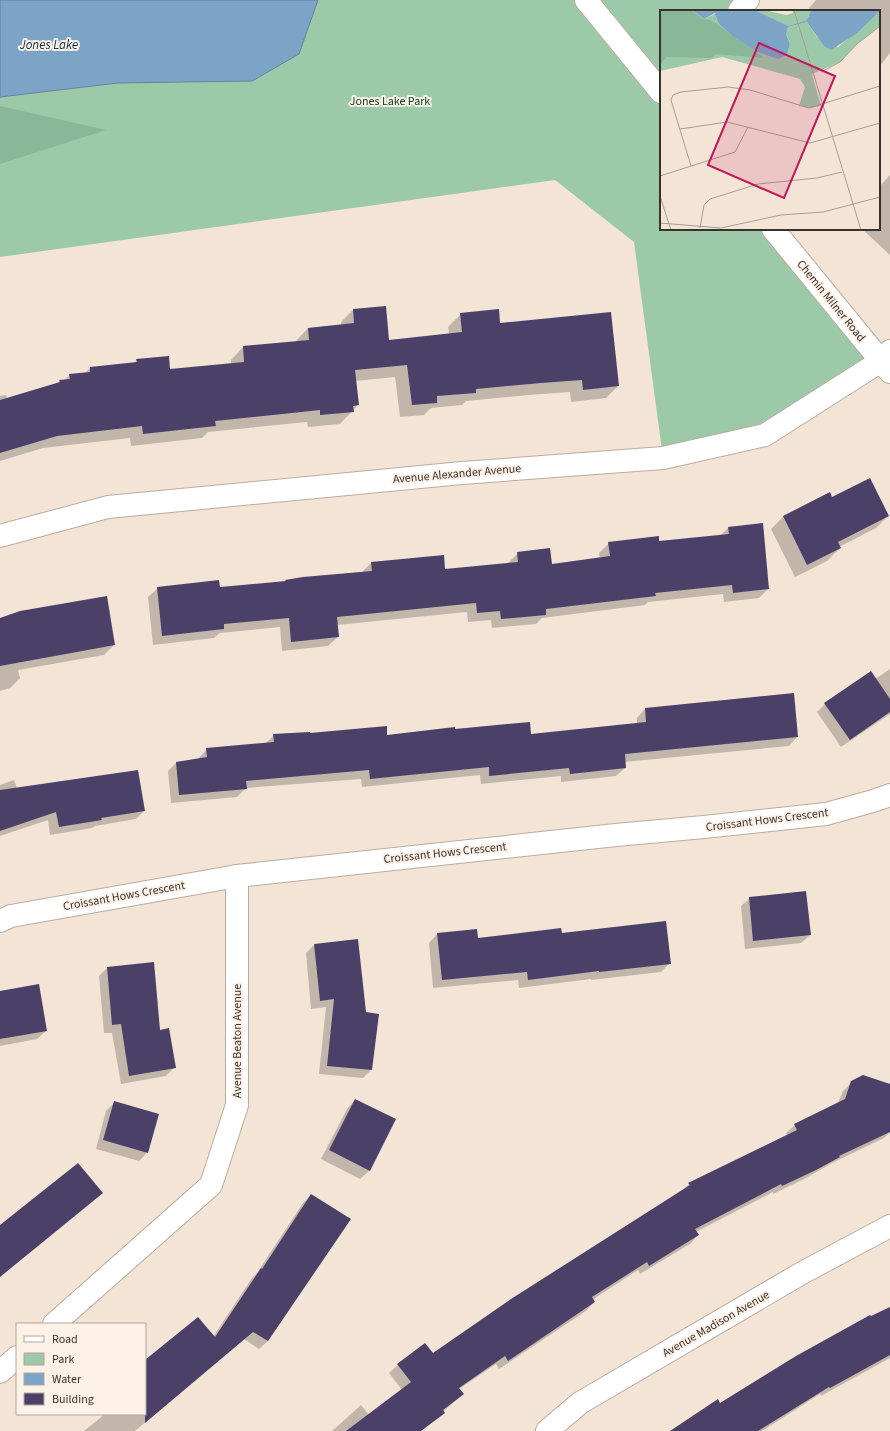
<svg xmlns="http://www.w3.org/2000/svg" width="890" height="1431" viewBox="0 0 890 1431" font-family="'Source Sans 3',sans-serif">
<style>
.green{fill:#9ccaa9}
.forest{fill:#89b797}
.water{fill:#7ba4c7;stroke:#678299}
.shadow{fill:#0003}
.building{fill:#4b4068}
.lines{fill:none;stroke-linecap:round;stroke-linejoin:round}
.minor-casing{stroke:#baac9f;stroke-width:24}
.minor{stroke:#fff;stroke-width:22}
.labels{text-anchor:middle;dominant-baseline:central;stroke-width:4;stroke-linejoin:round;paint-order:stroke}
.park-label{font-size:12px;fill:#094224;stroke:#fef2e7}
.street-label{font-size:12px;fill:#38322d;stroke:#fef2e7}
.water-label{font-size:13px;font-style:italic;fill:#0f3048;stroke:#fef2e7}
.inset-road{fill:none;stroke:#a89d92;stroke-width:1}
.view{fill:#c2185b;fill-opacity:0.15;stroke:#c2185b;stroke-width:2}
.inset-edge{fill:none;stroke:#38322d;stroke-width:2}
</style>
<rect width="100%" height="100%" fill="#f3e4d6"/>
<!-- green -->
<polygon class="green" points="318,0 748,0 739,11 661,11 661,229 773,229 881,361 765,435 663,458 634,242 555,180 0,257 0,97 118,83 299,54"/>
<!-- forest -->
<polygon class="forest" points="0,106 106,130 0,164"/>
<!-- water -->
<polygon class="water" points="0,0 318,0 299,54 252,81 118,83 0,97"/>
<!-- shadow -->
<g class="shadow">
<polygon points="816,0 890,0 890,53 879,67 879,11 811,11 811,10 809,8"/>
<polygon points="890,175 890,255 862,229 879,229 879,187"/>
<polygon points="353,310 388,341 449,334 448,327 461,314 500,324 618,386 606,398 571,402 570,392 528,395 466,401 462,405 431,408 424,415 400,417 395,377 355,381 358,405 340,424 308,427 307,422 208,432 202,438 131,446 130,438 43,448 0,461 0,396 6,395 7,399 57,384 60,381 63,381 70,375 85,373 90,368 134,364 137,360 169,371 231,364 231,360 243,347 296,343 296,341 308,328 341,325 341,322"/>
<polygon points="784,516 888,516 876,528 839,547 840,548 827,561 795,577 771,529"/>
<polygon points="762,524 768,589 759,598 724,602 723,594 648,602 645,605 542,618 536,624 492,628 491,620 468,622 467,612 337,625 338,637 328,646 282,651 280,627 220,633 214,638 153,645 148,597 158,588 219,589 284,582 286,580 362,572 371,563 444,571 508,564 508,563 518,553 551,565 600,559 599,553 609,543 658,542 720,536 728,528"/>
<polygon points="0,619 114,645 104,655 18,670 20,678 10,688 0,691"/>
<polygon points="890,669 890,714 841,747 817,712 825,704 875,679"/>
<polygon points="645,709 797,737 789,746 624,762 625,768 616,776 561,782 561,776 481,784 480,775 362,787 361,779 246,788 237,797 171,803 168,771 176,763 198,759 207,749 265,744 274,735 309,734 387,736 455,730 530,735 637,724 637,718"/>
<polygon points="14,780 17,788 144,811 136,819 95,826 92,828 50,835 48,820 0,836 0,785"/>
<polygon points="750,898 810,935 801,943 745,949 741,906"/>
<polygon points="437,934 477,939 670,963 661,972 591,980 591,979 519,988 518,980 433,988 429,943"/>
<polygon points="315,944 371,1070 363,1078 319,1074 326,1007 311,1009 306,953"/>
<polygon points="107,968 159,1031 174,1068 166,1076 121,1084 112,1033 104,1033 99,976"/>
<polygon points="0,992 46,1031 37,1039 0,1046"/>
<polygon points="852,1082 887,1084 890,1083 890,1132 884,1138 832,1163 806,1178 773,1194 773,1192 696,1232 698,1235 690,1244 640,1274 638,1270 592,1300 594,1302 586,1311 499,1369 496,1364 459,1389 463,1394 421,1431 332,1431 361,1405 369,1415 402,1390 389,1373 398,1365 433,1355 681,1192 689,1184 787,1135 786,1133 795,1125 838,1103 843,1091"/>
<polygon points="355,1100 394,1120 369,1171 360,1179 321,1159 347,1109"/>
<polygon points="115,1102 147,1153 139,1161 96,1149 106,1111"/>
<polygon points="311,1195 349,1220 268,1341 259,1349 244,1339 135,1431 84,1431 105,1414 145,1414 145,1364 213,1337 252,1278 257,1273 303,1203"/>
<polygon points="890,1308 890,1358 821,1396 820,1394 762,1431 672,1431"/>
</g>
<!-- building -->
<g class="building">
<polygon points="386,306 389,340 462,332 460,313 499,309 500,323 611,312 619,386 583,390 582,380 541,383 476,389 476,393 437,396 437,403 412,405 407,365 355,370 359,405 353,406 354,412 320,415 320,410 215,421 216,426 143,434 142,426 57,436 0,453 0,400 60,382 59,380 70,379 69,374 90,372 90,367 137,362 136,359 169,356 170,369 244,362 243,346 309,340 308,328 354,323 353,309"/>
<polygon points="870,478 889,516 838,542 841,548 807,565 783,516 830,492 832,497"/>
<polygon points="763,523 769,589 733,593 732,585 655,593 656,596 546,609 546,615 501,619 500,611 477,613 476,603 337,617 339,637 291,642 289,618 224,624 224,629 162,636 157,587 219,580 220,587 286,581 285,580 303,577 372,571 371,562 444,555 445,569 518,562 517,552 550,548 552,564 610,556 608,542 659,536 659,541 729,534 728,527"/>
<polygon points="107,596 115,645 0,666 0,618 20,611"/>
<polygon points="871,671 890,699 890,712 850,740 824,703"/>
<polygon points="794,693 798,737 625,754 626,768 570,774 569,768 489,776 489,767 370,779 369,770 246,781 247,789 179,795 176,762 207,757 206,748 274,742 273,734 310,732 310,733 387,726 387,735 455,727 455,729 530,722 531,734 646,722 645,708"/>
<polygon points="138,770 145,811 101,818 102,820 59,827 56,812 0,831 0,790"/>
<polygon points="806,891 811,935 753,941 749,897"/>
<polygon points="666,921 671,964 599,972 599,971 528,980 527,972 442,980 437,933 477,929 478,938 561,928 562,933"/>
<polygon points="358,939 366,1012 379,1014 372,1070 327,1066 334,999 320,1001 314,944"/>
<polygon points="154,962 160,1030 169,1028 176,1068 129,1076 121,1024 112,1025 107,967"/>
<polygon points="39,984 47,1031 0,1039 0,991"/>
<polygon points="863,1075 890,1084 890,1132 839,1156 840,1157 816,1170 782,1186 781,1184 695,1229 699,1235 649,1266 647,1262 592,1297 595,1302 508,1361 505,1356 459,1388 464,1394 443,1410 445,1413 421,1431 346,1431 411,1382 397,1364 425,1343 433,1353 511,1299 690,1185 688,1183 797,1130 794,1124 845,1099 851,1081"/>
<polygon points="355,1099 396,1119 370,1171 329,1150"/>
<polygon points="114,1101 159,1114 148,1153 103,1140"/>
<polygon points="78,1163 103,1193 0,1277 0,1225"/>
<polygon points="311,1194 351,1219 268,1341 253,1332 145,1423 145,1360 198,1317 215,1337 261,1268 262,1269"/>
<polygon points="890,1307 890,1355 830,1388 829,1387 758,1431 670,1431 718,1399 720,1403 796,1356 870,1315 871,1316"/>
</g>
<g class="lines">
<defs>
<g id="minor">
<polyline points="586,0 661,92"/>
<polyline points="739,11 748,0"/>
<polyline points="773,229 890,372"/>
<polyline points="0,536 108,507 462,473 663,458 765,435 881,361 890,351"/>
<polyline points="0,921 11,916 237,876 616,835 704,827 826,814 873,801 890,795"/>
<polyline points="54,1324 211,1185 237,1105 237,876"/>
<polyline points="0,1372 17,1357"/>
<polyline points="547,1431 580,1403 802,1273 890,1226"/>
</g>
</defs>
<!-- minor casing -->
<use href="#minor" class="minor-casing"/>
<!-- minor -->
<use href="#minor" class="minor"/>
</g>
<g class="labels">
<!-- park labels -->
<g class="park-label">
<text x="390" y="101">Jones Lake Park</text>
</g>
<!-- street labels -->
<g class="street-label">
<text transform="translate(831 301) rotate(51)">Chemin Milner Road</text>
<text transform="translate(457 474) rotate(-5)">Avenue Alexander Avenue</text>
<text transform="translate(767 820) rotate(-7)">Croissant Hows Crescent</text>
<text transform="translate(445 853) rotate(-6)">Croissant Hows Crescent</text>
<text transform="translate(124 896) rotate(-10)">Croissant Hows Crescent</text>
<text transform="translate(237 1041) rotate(-90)">Avenue Beaton Avenue</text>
<text transform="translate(716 1324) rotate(-30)">Avenue Madison Avenue</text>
</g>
<!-- water labels -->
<g class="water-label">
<text x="49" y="45">Jones Lake</text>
</g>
</g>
<!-- overview -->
<g transform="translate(660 10)">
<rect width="220" height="220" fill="#f3e4d6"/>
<path d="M 0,0 L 32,0 L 44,9 L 63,0 L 104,0 L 126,5 L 133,3 L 132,0 L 151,0 L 147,10 L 128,16 L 98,42 L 107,45 L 127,45 L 130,34 L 126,24 L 128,17 L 147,12 L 157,27 L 178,37 L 220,1 L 220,16 L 197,34 L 180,52 L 152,64 L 161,96 L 149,98 L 139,96 L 145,77 L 140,69 L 62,47 L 0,61 Z" fill="#9ccaa9"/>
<path d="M 0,0 L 31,0 L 43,9 L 51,10 L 104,48 L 56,44 L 52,48 L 6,47 L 0,55 Z" fill="#89b797"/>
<path d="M 32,0 L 94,0 L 128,16 L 147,10 L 151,0 L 220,1 L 197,23 L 171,40 L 164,36 L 147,12 L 128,17 L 126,24 L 130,34 L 127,45 L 118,49 L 95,41 L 73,26 L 59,14 L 55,3 L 44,9 Z" fill="#7ba4c7"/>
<path class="inset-road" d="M 134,0 L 201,220M 161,62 L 180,52 L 197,34 L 220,16M 20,119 L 67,112 L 150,133 L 220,113M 31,156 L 11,90 L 13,85 L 21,82 L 68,77 L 90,80 L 149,98 L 220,76M 0,166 L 75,142 L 88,117M 0,186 L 11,220M 0,213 L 61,218 L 121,205 L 163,202 L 220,187M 40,218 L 44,195 L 50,189 L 98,174 L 157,168 L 182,162"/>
<path class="view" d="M 99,33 L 175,66 L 124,188 L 48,155 Z"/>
<rect width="220" height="220" class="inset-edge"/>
</g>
<!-- legend -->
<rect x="16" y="1323" width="130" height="92" fill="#fef2e7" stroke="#afa59d"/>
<rect x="24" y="1336" width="20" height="6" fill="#ffffff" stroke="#afa59d"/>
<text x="52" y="1343" font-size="12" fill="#38322d">Road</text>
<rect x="24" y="1353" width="20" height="12" fill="#9ccaa9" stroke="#afa59d"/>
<text x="52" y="1363" font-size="12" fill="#38322d">Park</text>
<rect x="24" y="1373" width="20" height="12" fill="#7ba4c7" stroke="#afa59d"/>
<text x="52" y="1383" font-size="12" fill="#38322d">Water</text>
<rect x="24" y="1393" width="20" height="12" fill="#4b4068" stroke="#afa59d"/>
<text x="52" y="1403" font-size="12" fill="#38322d">Building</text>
</svg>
